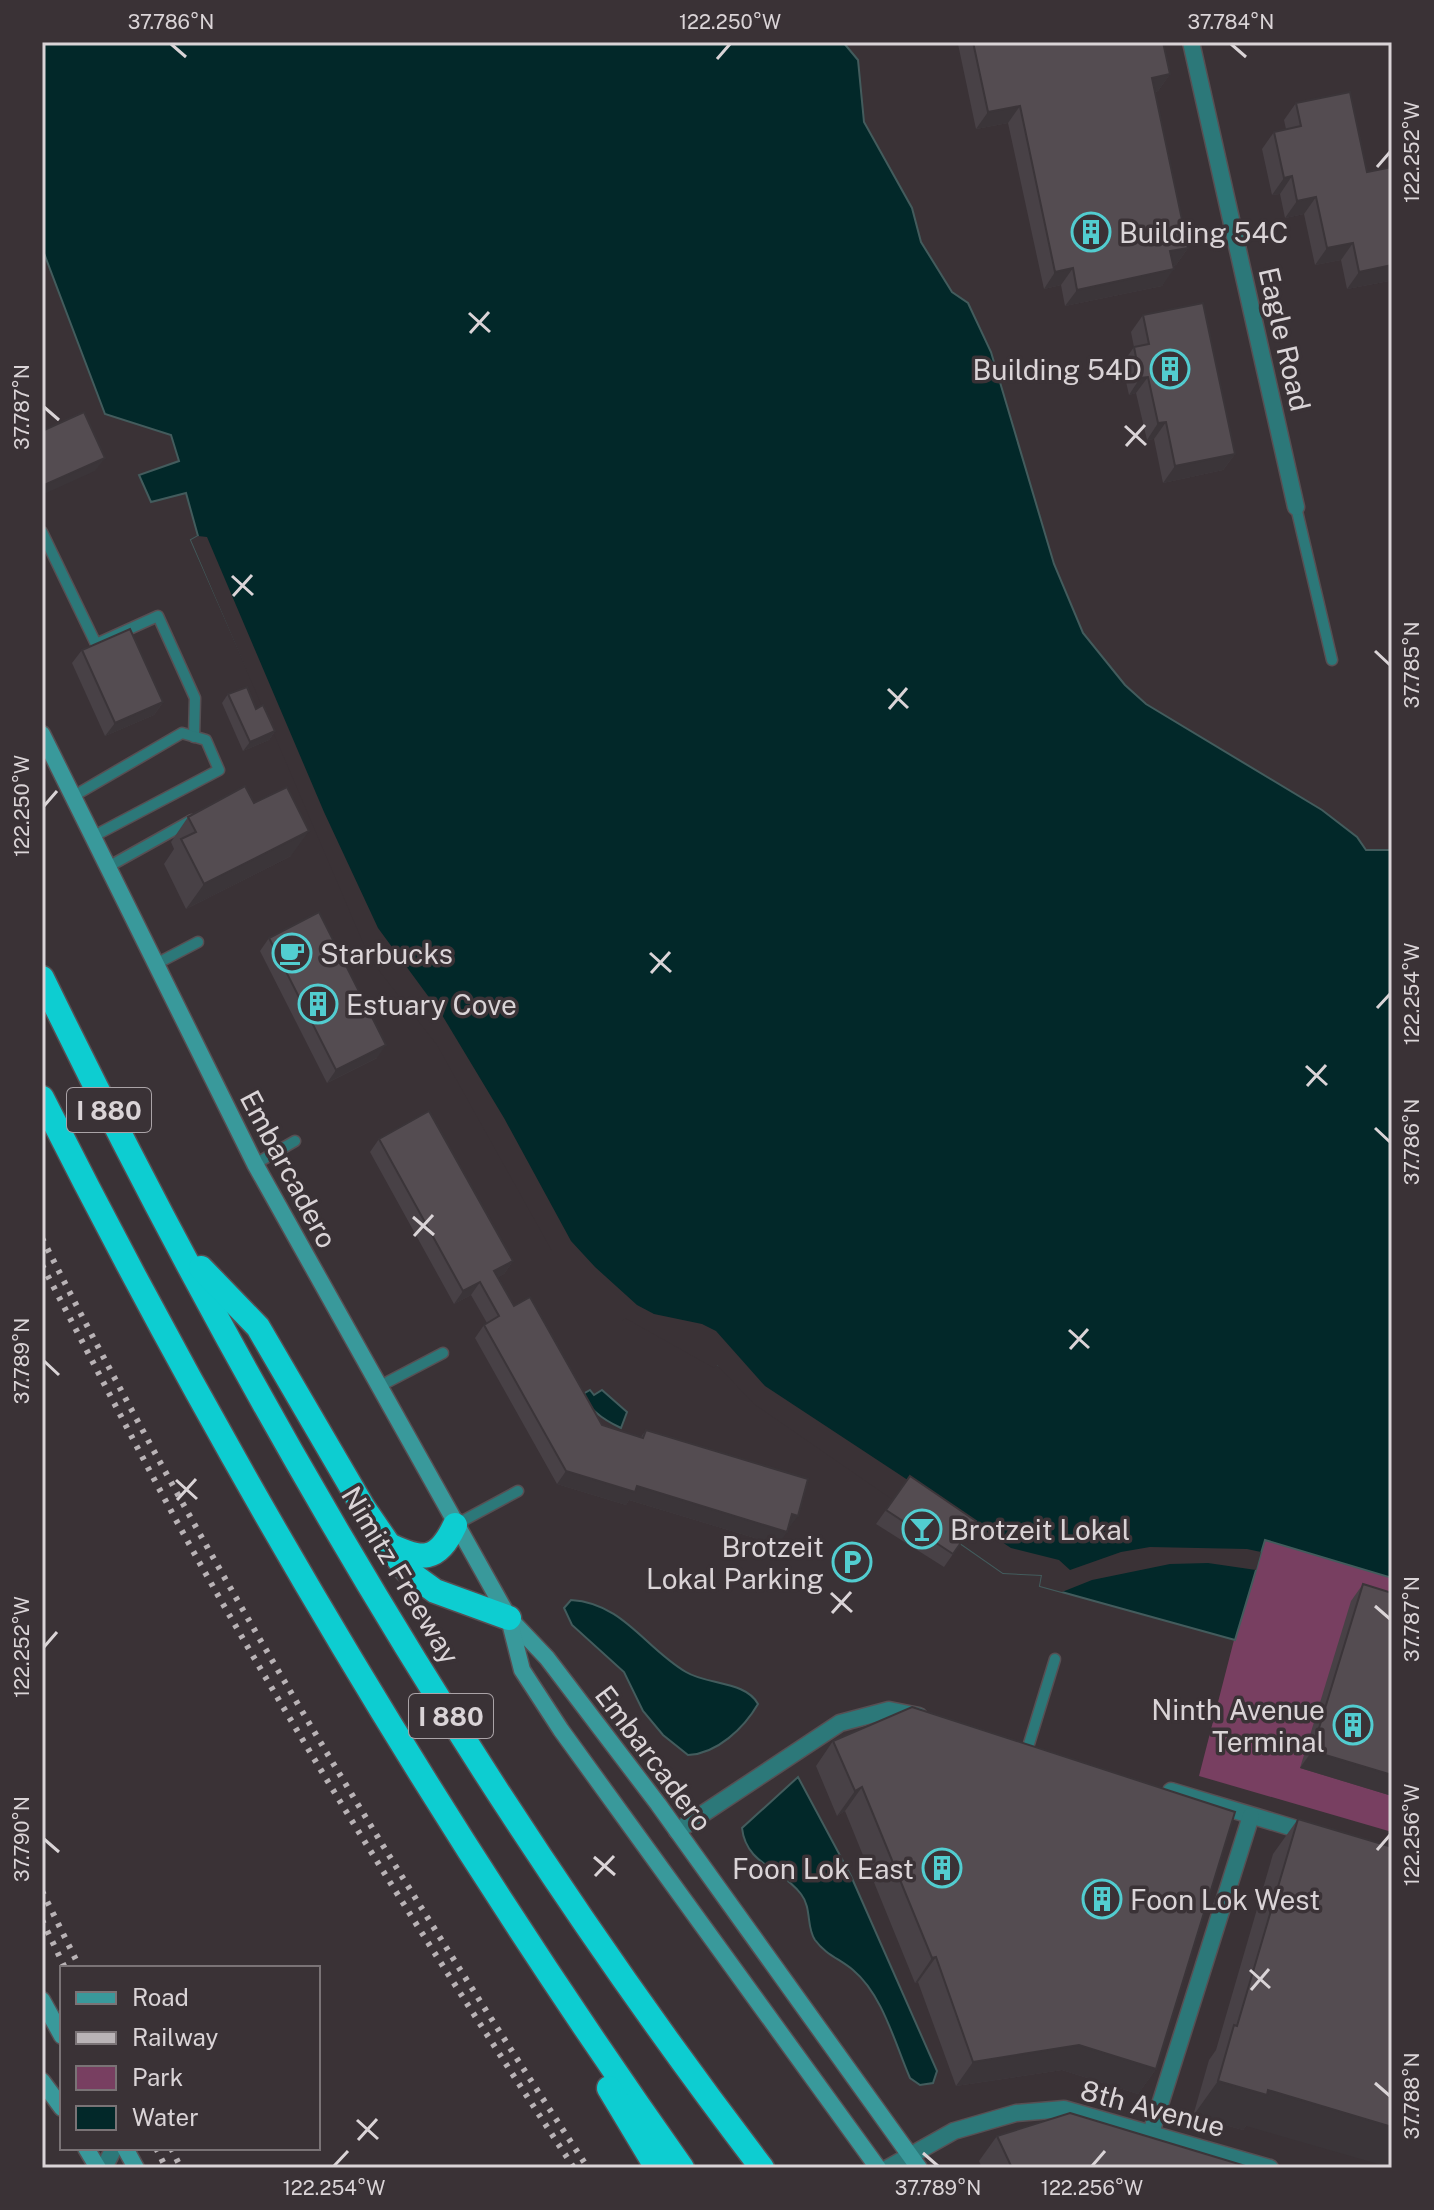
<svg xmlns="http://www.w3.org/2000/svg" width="1434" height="2210" viewBox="0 0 1434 2210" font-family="'Public Sans',sans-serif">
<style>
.green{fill:#783f61}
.water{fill:#022829;stroke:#435c5d;stroke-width:2}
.pier{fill:#3a3236}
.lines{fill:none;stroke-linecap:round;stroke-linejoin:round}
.service-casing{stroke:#574f53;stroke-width:13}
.minor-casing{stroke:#574f53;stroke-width:19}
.tertiary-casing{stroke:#574f53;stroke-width:19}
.secondary-casing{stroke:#574f53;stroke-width:19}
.motorway-casing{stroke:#574f53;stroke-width:27}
.service{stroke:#2c7879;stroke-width:10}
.minor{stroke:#2c7879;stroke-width:16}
.tertiary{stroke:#2c7879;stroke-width:16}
.secondary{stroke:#39999b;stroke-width:16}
.motorway{stroke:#0dcdd1;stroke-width:24}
.rail{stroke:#b9b3b6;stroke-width:6;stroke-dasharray:4 8;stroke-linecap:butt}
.wall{fill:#484146}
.shaded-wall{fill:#3b3539}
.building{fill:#544c51;stroke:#3b3539;stroke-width:2}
.ticks{fill:none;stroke:#dad4d7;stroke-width:3}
.labels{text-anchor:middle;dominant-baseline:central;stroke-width:7;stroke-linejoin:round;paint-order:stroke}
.shield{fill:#3a3236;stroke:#aaa3a7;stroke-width:2}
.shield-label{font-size:26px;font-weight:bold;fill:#dad4d7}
.poi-label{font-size:28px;fill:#dad4d7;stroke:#3a3236;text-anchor:start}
.street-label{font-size:28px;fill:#dad4d7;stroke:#3a3236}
.neatline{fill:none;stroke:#dad4d7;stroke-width:3}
.ticks-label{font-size:20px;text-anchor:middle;fill:#dad4d7}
</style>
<rect width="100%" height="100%" fill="#3a3236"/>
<!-- green -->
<polygon class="green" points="1265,1540 1392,1578 1392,1832 1199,1776 1234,1640 1075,1596"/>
<!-- water -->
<g class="water">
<polygon points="42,42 843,42 858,60 864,122 912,208 921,242 952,292 968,303 991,352 1054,564 1083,633 1125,685 1146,704 1322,810 1357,837 1366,850 1392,850 1392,1578 1265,1540 1235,1640 1040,1586 1042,1575 1003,1573 761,1405 723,1368 597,1288 327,849 191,540 198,536 186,493 151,502 139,475 179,461 171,435 105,414 42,248"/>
<path d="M 590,1390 L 594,1395 L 602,1390 L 627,1412 L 621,1428 C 606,1421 588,1410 583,1394 Z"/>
<path d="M 571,1600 C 623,1603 645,1648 686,1672 C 707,1685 746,1681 758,1704 C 744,1728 717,1754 688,1755 L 663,1735 L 643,1711 L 624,1672 L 572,1625 L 564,1608 Z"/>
<path d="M 798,1777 L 851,1876 L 937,2071 L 933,2083 L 920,2085 L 910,2078 C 895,2044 883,1995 853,1970 C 840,1959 826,1955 815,1940 C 806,1927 812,1908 801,1894 C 782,1868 746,1865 742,1828 Z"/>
</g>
<!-- pier -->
<polygon class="pier" points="198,536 207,537 324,812 378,928 442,1015 504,1118 571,1241 595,1267 637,1305 654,1314 702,1324 716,1331 765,1386 1011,1548 1059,1560 1070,1570 1121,1552 1150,1547 1247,1549 1261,1552 1256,1570 1208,1563 1170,1564 1092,1580 1062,1592 1040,1586 1042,1575 1003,1573 960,1543 900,1489 893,1500 754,1404 717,1365 714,1368 625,1318 622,1321 552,1251 437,1045 370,959 191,540"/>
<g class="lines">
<defs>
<g id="service">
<polyline points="1296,507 1332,660"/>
<polyline points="42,532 96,644 158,616 195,698 194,737"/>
<polyline points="72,797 182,733 206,740 219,770 92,837"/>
<polyline points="106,868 192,820"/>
<polyline points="154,965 198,942"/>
<polyline points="255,1164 295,1141"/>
<polyline points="378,1387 443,1353"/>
<polyline points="455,1525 518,1491"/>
<polyline points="1028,1747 1055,1659"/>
</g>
<g id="minor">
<polyline points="1171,1791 1310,1833"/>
<polyline points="677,1831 840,1723 889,1710 919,1716"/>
<polyline points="1151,2133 1251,1816"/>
<polyline points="104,2168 114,2148"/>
<polyline points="888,2168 954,2131 1016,2113 1064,2109 1270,2168"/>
</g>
<polyline id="tertiary" points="1191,42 1296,507"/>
<g id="secondary">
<polyline points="42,734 255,1164 509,1618 547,1658 658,1804 919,2168"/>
<polyline points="509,1619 522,1670 561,1730 878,2168"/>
<polyline points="42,2000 62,2036"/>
<polyline points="42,2081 62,2108"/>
<polyline points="86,2148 98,2168"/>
<polyline points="125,2148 136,2168"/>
</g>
<g id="motorway">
<path d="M 42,978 C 245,1395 481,1800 762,2168"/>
<path d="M 42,1098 C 229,1469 442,1828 682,2168"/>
<polyline points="201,1268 258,1327 363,1507 406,1570 435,1591 509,1618"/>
<path d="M 387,1544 C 422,1561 437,1563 455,1525"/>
<polyline points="609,2088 657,2168"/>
</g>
</defs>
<!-- service casing -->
<use href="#service" class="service-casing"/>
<!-- minor casing -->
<use href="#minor" class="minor-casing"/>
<!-- tertiary casing -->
<use href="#tertiary" class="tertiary-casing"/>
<!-- secondary casing -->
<use href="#secondary" class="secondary-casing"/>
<!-- motorway casing -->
<use href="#motorway" class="motorway-casing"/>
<!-- service -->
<use href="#service" class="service"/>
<!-- minor -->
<use href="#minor" class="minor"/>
<!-- tertiary -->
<use href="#tertiary" class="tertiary"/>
<!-- secondary -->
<use href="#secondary" class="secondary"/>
<!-- motorway -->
<use href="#motorway" class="motorway"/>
<!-- rail -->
<g class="rail">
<path d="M 42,1238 C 204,1559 391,1868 588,2168"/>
<path d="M 42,1265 C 94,1363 144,1463 198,1560 C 315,1768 443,1969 574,2168"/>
<polyline points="42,1891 80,1968"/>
<polyline points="42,1920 65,1968"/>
<polyline points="156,2148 166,2168"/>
<polyline points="171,2148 181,2168"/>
</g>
</g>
<!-- wall -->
<g class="wall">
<polygon points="960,42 1163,42 1170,74 1158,91 1155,92 1188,248 1176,265 1173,266 1162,286 1065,306 1061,285 1044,289 1008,123 976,129 958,44"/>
<polygon points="1296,103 1367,172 1392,167 1392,276 1389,281 1347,289 1341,260 1315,265 1304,214 1285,218 1280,194 1272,195 1262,149 1274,132 1286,129 1284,120"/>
<polygon points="1143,315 1235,454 1223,470 1163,483 1154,439 1147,440 1136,393 1129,395 1122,364 1134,347 1131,332"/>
<polygon points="82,650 163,702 154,715 105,736 72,663"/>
<polygon points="228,694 256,709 275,731 269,740 243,751 222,703"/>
<polygon points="254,803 291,856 186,909 164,864 174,849 171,842 188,817"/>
<polygon points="269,938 377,1058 327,1083 260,951"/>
<polygon points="379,1139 513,1261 504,1274 498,1277 514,1306 602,1425 641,1437 646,1430 788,1529 778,1545 629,1500 626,1505 557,1484 475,1338 484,1325 487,1323 471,1295 454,1304 370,1152"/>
<polygon points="910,1476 976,1521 944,1567 876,1524"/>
<polygon points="1363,1584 1392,1593 1392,1796 1300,1768 1351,1601"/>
<polygon points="833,1741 1156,2069 1138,2094 1062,2070 956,2086 918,1982 915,1983 845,1811 837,1816 816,1766"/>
<polygon points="1298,1819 1246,2126 1243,2130 1193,2116 1209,2060 1216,2050 1273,1854"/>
<polygon points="997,2136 1252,2168 982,2168 979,2161"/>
</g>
<!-- shaded-wall -->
<g class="shaded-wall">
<polygon points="1170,74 1158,91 1140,95 1152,78"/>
<polygon points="1020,106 1008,123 976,129 988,112"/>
<polygon points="1292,176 1280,194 1272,195 1284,178"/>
<polygon points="1316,197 1304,214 1285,218 1297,201"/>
<polygon points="1353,243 1341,260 1315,265 1327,248"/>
<polygon points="1188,248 1176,265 1158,268 1170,251"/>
<polygon points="1392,265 1392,276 1389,281 1347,289 1359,272"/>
<polygon points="1073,268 1061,285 1044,289 1055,272"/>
<polygon points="1174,269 1162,286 1065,306 1077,290"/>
<polygon points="1148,377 1136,393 1129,395 1140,378"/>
<polygon points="1166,422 1154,439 1147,440 1158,423"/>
<polygon points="1235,454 1223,470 1163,483 1175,466"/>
<polygon points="105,458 95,471 42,495 42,486"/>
<polygon points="163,702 154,715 105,736 115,723"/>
<polygon points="275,731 269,740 243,751 250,742"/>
<polygon points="309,831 291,856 186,909 204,884"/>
<polygon points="386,1045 377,1058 327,1083 336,1070"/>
<polygon points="513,1261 504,1274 485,1284 494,1271"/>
<polygon points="480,1282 471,1295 454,1304 463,1291"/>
<polygon points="566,1471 637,1486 787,1532 778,1545 629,1500 626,1505 557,1484"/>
<polygon points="792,1514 798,1516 788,1529 783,1527"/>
<polygon points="1312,1751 1392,1775 1392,1796 1300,1768"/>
<polygon points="862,1787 845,1811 837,1816 855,1791"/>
<polygon points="936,1957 918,1982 915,1983 932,1958"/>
<polygon points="1079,2045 1156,2069 1138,2094 1062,2070 956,2086 973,2062"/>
<polygon points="1218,2081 1268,2090 1392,2127 1392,2168 1246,2126 1243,2130 1193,2116"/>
</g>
<!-- building -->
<g class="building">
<polygon points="973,42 1163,42 1170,74 1152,78 1188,248 1170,251 1174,269 1077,290 1073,268 1055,272 1020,106 988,112"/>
<polygon points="1350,92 1367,172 1392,167 1392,265 1359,272 1353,243 1327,248 1316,197 1297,201 1292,176 1284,178 1274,132 1301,126 1296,103"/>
<polygon points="1203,303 1235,454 1175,466 1166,422 1158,423 1148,377 1140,378 1134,347 1149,344 1143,315"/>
<polygon points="84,412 105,458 42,486 42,431"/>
<polygon points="130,629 163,702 115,723 82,650"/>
<polygon points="247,687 256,709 263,705 275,731 250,742 228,694"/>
<polygon points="245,786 254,803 287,787 309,831 204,884 181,839 196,832 188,817"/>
<polygon points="319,912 386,1045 336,1070 269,938"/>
<polygon points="429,1111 513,1261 494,1271 514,1306 530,1297 602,1425 643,1438 646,1430 808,1479 798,1516 792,1514 787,1532 637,1486 635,1492 566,1471 484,1325 499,1316 480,1282 463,1291 379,1139"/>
<polygon points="910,1476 976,1521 953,1554 886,1510"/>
<polygon points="1363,1584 1392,1593 1392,1775 1312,1751"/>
<polygon points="912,1707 1235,1812 1156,2069 1079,2045 973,2062 936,1957 932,1958 862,1787 855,1791 833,1741"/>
<polygon points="1298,1819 1392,1847 1392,2127 1268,2090 1267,2095 1218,2081 1234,2025 1237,2026"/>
<polygon points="1070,2113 1252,2168 1012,2168 997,2136"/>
</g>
<!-- ticks -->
<path class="ticks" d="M 171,44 L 186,57M 1231,44 L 1246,57M 717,59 L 730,44M 1377,167 L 1390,152M 469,313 L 490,332M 470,333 L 489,312M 44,407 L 59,420M 1125,426 L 1146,445M 1126,446 L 1145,425M 232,576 L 253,595M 233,596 L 252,575M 1375,651 L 1390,665M 888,689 L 908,708M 889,709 L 907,688M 44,806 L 57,791M 650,953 L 671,972M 651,973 L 670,952M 1377,1008 L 1390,994M 1306,1066 L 1327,1085M 1307,1086 L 1326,1065M 1375,1128 L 1390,1142M 413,1217 L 434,1235M 414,1236 L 433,1215M 1069,1330 L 1089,1348M 1070,1349 L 1088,1329M 44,1361 L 59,1375M 176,1480 L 197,1499M 177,1500 L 196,1479M 831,1593 L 852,1612M 1375,1606 L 1390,1619M 832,1613 L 851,1592M 44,1647 L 57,1632M 44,1839 L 59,1852M 1377,1850 L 1390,1835M 594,1857 L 615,1875M 595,1876 L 614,1856M 1250,1970 L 1270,1988M 1251,1990 L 1269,1969M 1375,2083 L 1390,2096M 357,2120 L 378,2139M 358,2140 L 377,2119M 923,2153 L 938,2166M 334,2166 L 348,2151M 1092,2166 L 1105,2151"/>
<!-- icons -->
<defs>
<symbol id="building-ring" viewBox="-11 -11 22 22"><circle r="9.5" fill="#3a3236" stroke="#52cdd0" stroke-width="1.5"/><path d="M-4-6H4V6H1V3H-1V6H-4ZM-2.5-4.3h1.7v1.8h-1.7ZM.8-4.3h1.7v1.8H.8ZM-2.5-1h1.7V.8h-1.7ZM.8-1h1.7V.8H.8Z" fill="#52cdd0"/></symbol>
<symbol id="cafe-ring" viewBox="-11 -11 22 22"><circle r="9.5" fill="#3a3236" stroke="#52cdd0" stroke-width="1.5"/><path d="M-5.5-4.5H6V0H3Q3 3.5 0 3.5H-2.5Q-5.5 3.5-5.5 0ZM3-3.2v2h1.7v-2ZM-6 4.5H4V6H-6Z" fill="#52cdd0"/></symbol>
<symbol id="bar-ring" viewBox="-11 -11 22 22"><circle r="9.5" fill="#3a3236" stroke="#52cdd0" stroke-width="1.5"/><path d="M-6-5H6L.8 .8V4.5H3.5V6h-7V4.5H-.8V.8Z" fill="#52cdd0"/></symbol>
<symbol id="parking-ring" viewBox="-11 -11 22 22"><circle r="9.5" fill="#3a3236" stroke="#52cdd0" stroke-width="1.5"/><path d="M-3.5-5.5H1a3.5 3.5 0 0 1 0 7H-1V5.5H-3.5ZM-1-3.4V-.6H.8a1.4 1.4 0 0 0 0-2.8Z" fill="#52cdd0"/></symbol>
</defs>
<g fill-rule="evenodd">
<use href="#building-ring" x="1069" y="210" width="44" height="44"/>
<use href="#building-ring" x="1148" y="347" width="44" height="44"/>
<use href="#cafe-ring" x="270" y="931" width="44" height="44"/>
<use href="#building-ring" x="296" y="982" width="44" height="44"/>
<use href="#bar-ring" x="900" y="1507" width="44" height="44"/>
<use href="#parking-ring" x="830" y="1540" width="44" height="44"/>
<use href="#building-ring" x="1331" y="1703" width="44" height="44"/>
<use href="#building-ring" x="920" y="1846" width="44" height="44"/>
<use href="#building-ring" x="1080" y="1877" width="44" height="44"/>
</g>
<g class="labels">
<!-- shield labels -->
<g class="shield">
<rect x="67" y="1088" width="84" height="44" rx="6"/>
<rect x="409" y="1694" width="84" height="44" rx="6"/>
</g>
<g class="shield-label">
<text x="109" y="1110">I 880</text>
<text x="451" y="1716">I 880</text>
</g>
<!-- poi labels -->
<g class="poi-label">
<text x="1119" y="232">Building 54C</text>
<text x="1142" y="369" text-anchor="end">Building 54D</text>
<text x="320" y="953">Starbucks</text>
<text x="346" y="1004">Estuary Cove</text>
<text x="950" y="1529">Brotzeit Lokal</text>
<text x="824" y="1546" text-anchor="end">Brotzeit<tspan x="824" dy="32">Lokal Parking</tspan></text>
<text x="1325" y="1709" text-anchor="end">Ninth Avenue<tspan x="1325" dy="32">Terminal</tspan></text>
<text x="914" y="1868" text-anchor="end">Foon Lok East</text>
<text x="1130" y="1899">Foon Lok West</text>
</g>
<!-- street labels -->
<g class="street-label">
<text transform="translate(1285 339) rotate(77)">Eagle Road</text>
<text transform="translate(289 1169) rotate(62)">Embarcadero</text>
<text transform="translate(401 1575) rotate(59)">Nimitz Freeway</text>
<text transform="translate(654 1758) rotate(53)">Embarcadero</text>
<text transform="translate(1153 2108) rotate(15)">8th Avenue</text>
</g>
</g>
<!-- border -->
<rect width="1434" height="2210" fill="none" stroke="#3a3236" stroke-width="88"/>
<!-- legend -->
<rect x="60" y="1966" width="260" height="184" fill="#3a3236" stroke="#7a7376" stroke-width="2"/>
<rect x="76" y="1992" width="40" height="12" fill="#39999b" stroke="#7a7376" stroke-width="2"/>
<text x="132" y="2006" font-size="24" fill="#dad4d7">Road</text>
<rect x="76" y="2032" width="40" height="12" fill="#b9b3b6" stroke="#7a7376" stroke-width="2"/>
<text x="132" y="2046" font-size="24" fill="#dad4d7">Railway</text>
<rect x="76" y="2066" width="40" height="24" fill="#783f61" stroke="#7a7376" stroke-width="2"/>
<text x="132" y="2086" font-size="24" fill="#dad4d7">Park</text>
<rect x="76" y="2106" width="40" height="24" fill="#022829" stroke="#7a7376" stroke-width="2"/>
<text x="132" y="2126" font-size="24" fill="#dad4d7">Water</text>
<rect x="44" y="44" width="1346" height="2122" class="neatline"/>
<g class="ticks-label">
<text x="171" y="29">37.786°N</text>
<text x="730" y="29">122.250°W</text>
<text x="1231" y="29">37.784°N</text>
<text transform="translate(1412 152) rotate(-90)" y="7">122.252°W</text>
<text transform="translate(22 407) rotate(-90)" y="7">37.787°N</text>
<text transform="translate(1412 665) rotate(-90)" y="7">37.785°N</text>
<text transform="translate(22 806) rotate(-90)" y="7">122.250°W</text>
<text transform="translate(1412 994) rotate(-90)" y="7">122.254°W</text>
<text transform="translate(1412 1142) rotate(-90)" y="7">37.786°N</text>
<text transform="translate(22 1361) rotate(-90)" y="7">37.789°N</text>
<text transform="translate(1412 1619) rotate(-90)" y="7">37.787°N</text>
<text transform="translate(22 1647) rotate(-90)" y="7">122.252°W</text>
<text transform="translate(1412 1835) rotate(-90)" y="7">122.256°W</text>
<text transform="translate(22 1839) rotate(-90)" y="7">37.790°N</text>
<text transform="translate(1412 2096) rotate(-90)" y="7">37.788°N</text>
<text x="334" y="2195">122.254°W</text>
<text x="938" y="2195">37.789°N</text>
<text x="1092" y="2195">122.256°W</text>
</g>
</svg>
